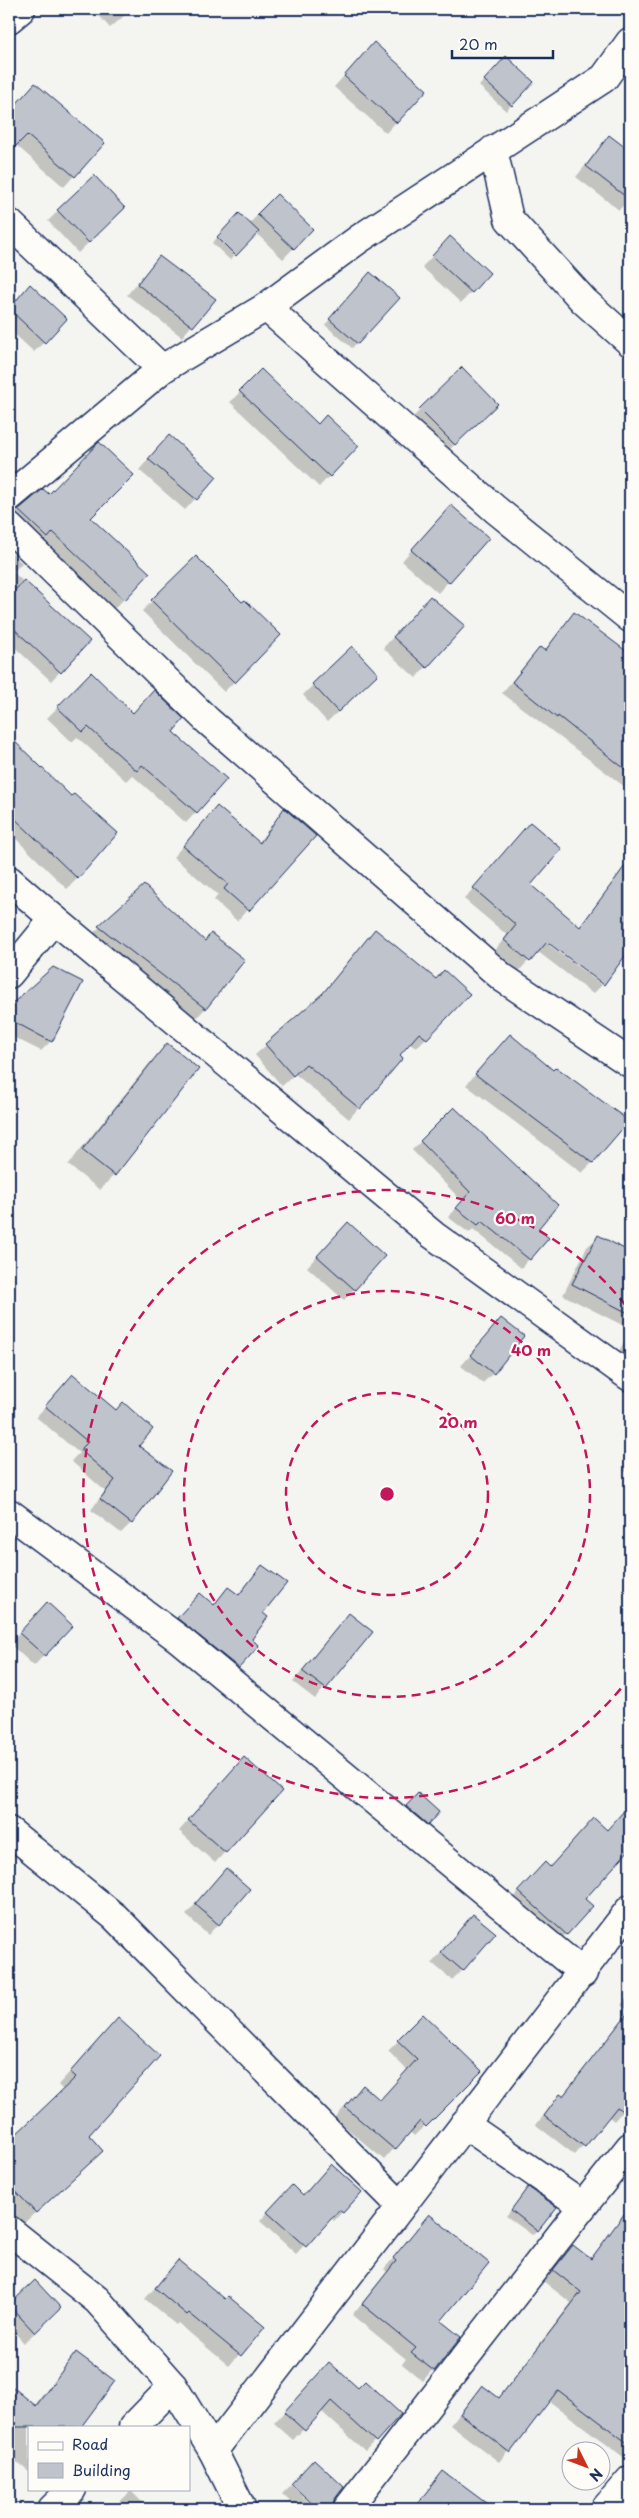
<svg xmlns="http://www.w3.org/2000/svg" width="639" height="2518" viewBox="0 0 639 2518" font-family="'Playpen Sans',sans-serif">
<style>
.shadow{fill:#0003}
.building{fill:#bfc3cc;stroke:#1b2f5e}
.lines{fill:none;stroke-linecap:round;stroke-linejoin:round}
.minor-casing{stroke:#1b2f5e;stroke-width:31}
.minor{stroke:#fdfcf7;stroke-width:28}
.ring{fill:none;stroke:#c2185b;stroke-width:2.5;stroke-dasharray:9 6}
.centre{fill:#c2185b;stroke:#fdfcf7;stroke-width:2.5}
.ring-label{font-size:15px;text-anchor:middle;font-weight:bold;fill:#c2185b;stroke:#fdfcf7;stroke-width:4.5;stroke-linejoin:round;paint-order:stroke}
</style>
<rect width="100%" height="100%" fill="#f4f4f1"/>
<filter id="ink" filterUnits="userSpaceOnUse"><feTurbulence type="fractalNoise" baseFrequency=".02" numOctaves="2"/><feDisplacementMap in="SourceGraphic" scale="10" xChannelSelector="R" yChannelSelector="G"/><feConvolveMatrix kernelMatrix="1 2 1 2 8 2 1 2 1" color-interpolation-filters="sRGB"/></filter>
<g filter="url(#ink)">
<!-- shadow -->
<g class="shadow">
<polygon points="93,9 132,9 110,28"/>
<polygon points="364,54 425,90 386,133 334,87"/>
<polygon points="501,63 511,105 506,111 479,86"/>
<polygon points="25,95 103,143 64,187 16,145 9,151 9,113"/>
<polygon points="609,136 630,153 630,198 619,210 576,177"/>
<polygon points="277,195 312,229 283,259 256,233 230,260 212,243 240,215 249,224"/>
<polygon points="124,208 78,253 48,221 58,211"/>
<polygon points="440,248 489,273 461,303 422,267"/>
<polygon points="159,257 214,299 182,337 127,295"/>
<polygon points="365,278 398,298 352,348 325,325"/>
<polygon points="30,286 44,342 34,352 9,329 9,307"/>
<polygon points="462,369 496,404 444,455 410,420"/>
<polygon points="261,371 318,426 357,446 319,487 230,402"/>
<polygon points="159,447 215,477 185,510 139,470"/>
<polygon points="19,510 90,518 124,599 114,609 42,542 9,521"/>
<polygon points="440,517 487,538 438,593 402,561"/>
<polygon points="9,550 22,563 13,572 88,642 51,681 9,642"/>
<polygon points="196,557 242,604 279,635 224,692 142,611"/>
<polygon points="420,608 426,667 416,678 383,648"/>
<polygon points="574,613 626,653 630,648 630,781 625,787 502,693 530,659 540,648 544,651"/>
<polygon points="91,674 133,714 171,732 196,812 186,823 132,775 126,781 77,737 72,742 47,718"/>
<polygon points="313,685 366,685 327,722 303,695"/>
<polygon points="16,745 78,878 67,889 9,832 9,752"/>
<polygon points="217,808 258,843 284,810 315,836 237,921 214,900 218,895 173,857"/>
<polygon points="530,823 530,885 579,928 630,860 630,947 603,984 542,937 541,939 602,985 593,994 537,951 519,971 495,950 507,935 464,899"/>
<polygon points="144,887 204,942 211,935 205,1009 195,1019 89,937"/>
<polygon points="375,931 426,1038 416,1048 409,1043 398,1055 401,1058 349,1119 295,1074 282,1086 255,1055 316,1001"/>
<polygon points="15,1003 51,1041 41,1051 9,1035 9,1009"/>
<polygon points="510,1035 593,1162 582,1173 466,1085"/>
<polygon points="167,1045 114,1175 100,1190 68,1165 153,1059"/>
<polygon points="454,1109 536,1229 548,1238 521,1268 473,1229 469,1233 448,1217 462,1201 412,1150"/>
<polygon points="337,1234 384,1256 344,1300 307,1267"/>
<polygon points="598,1237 630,1253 621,1272 630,1277 630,1329 563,1295 587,1247"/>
<polygon points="501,1320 493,1373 483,1383 461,1366"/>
<polygon points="630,1330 630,1360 618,1353"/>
<polygon points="73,1376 137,1446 131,1523 121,1533 91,1510 105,1491 71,1461 79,1453 36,1417"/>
<polygon points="630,1461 630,1475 623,1470"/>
<polygon points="262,1566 262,1614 250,1639 258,1646 230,1676 170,1627 192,1603 213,1606 228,1589 237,1596"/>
<polygon points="37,1614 44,1655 34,1666 10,1644"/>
<polygon points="349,1614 371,1632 315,1699 293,1682"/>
<polygon points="234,1769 280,1791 215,1863 179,1831"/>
<polygon points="413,1800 437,1813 422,1829 402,1812"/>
<polygon points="630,1806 630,1847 584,1899 566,1934 556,1944 510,1902 535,1874 549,1868 584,1829 607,1831"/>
<polygon points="216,1880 218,1924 208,1935 186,1915"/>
<polygon points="473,1915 462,1970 452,1980 432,1963"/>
<polygon points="630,1993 630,2103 614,2121 608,2116 575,2155 536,2125 551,2106 562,2097 629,2011 621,2005"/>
<polygon points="423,2016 480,2071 414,2136 409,2131 384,2160 335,2118 353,2097 379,2101 408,2071 388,2051"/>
<polygon points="105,2033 87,2135 88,2163 22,2225 9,2211 9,2142 64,2091 58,2085"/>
<polygon points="528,2189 537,2230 532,2235 506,2216"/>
<polygon points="360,2192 334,2221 330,2217 296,2254 260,2221 283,2195 303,2197"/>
<polygon points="630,2208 630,2286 628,2289 630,2291 617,2309 630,2319 630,2462 549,2401 499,2462 450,2425 482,2386 498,2399 571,2303 543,2281 562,2257 573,2246 590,2259"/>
<polygon points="429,2216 439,2322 459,2338 423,2381 402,2364 406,2359 352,2315 387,2272 384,2269"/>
<polygon points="178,2261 225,2301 263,2327 229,2366 178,2323 176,2325 145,2299"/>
<polygon points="35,2282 49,2319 24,2343 9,2326 9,2307"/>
<polygon points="76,2353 29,2427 29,2472 9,2456 9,2385 34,2406"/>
<polygon points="319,2374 358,2390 400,2414 365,2451 321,2411 293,2440 274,2423"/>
<polygon points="443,2473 486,2505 483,2509 413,2509"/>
<polygon points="291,2485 316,2509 298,2509 282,2494"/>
<polygon points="131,2491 149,2509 112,2509"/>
<polygon points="389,2504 396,2509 383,2509"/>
</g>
<!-- building -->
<g class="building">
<polygon points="374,42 427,90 397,123 344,76"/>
<polygon points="506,56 534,82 512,106 484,80"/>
<polygon points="35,83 105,143 75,177 27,135 9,153 9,112"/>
<polygon points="609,135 630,151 630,200 586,166"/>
<polygon points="94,175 125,208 89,243 57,210"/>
<polygon points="277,194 313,229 294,249 257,214"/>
<polygon points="239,213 259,232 236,256 217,237"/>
<polygon points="450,236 490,273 472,293 432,256"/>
<polygon points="159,256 216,299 193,327 137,284"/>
<polygon points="370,272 400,298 358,344 329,319"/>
<polygon points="30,284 67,319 45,343 9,309"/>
<polygon points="462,367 498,404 455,445 419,409"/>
<polygon points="261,369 318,424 326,415 359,446 330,477 239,391"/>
<polygon points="169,435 217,477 197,500 148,459"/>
<polygon points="99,442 134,475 91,518 150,573 125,600 53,532 48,538 18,510 43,489 49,494"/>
<polygon points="451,505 489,538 449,583 411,550"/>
<polygon points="196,556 242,602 245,600 281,635 235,683 151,600"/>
<polygon points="24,580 90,641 61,673 9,624 9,597"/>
<polygon points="430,596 465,626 427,668 393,637"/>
<polygon points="574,612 630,654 630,773 558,716 557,718 512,682 540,647 545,651"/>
<polygon points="352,646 378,674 338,712 312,684"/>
<polygon points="91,672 133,713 154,690 184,719 173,732 227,779 197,813 142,765 137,771 88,727 83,732 57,707"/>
<polygon points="9,736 71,796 74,794 118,833 78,879 9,813"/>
<polygon points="217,806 260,843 284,808 316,836 249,911 224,889 228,884 183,846"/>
<polygon points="530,822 562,849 531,885 580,927 630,859 630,949 604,985 547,942 530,962 504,940 516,925 473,888"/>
<polygon points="144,885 205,941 211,933 245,960 206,1009 98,926"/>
<polygon points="375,929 436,979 444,970 470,994 427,1039 419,1033 400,1055 403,1058 360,1109 306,1064 293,1076 265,1044 323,993"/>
<polygon points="53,967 83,982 52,1042 9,1019 9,1012 14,1002"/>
<polygon points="510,1034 553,1070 556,1067 629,1121 593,1163 475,1074"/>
<polygon points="167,1043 199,1069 115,1176 82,1150"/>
<polygon points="454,1107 558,1205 538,1229 549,1238 530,1260 482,1221 478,1225 456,1208 470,1192 420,1141"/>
<polygon points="348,1222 385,1256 355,1290 317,1256"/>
<polygon points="598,1235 630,1252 630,1314 572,1284"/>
<polygon points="501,1318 524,1336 494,1374 470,1355"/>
<polygon points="73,1374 116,1410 123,1402 153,1429 139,1446 172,1471 132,1524 100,1499 115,1480 80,1450 88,1442 45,1406"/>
<polygon points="262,1565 287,1583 263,1613 268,1617 252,1639 259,1646 239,1668 177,1618 200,1593 214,1605 228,1587 239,1595"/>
<polygon points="47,1602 73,1626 45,1656 19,1633"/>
<polygon points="349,1613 373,1632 326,1689 302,1671"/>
<polygon points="244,1757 282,1791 226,1853 188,1820"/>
<polygon points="418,1793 439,1812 428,1825 406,1806"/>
<polygon points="630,1804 630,1849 585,1899 593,1906 567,1935 518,1891 545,1862 550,1867 594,1818 607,1830"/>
<polygon points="226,1868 250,1889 219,1925 195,1904"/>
<polygon points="473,1914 496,1933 463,1971 441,1952"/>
<polygon points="630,2010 630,2117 617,2107 585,2147 544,2116 560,2094 563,2096"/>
<polygon points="423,2014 482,2071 426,2127 420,2121 395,2150 345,2107 363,2085 380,2100 417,2059 397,2040"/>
<polygon points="118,2018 160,2056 89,2135 103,2151 36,2213 9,2184 9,2141 76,2077 70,2072"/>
<polygon points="331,2164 362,2192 343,2213 339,2210 306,2247 267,2212 292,2185 303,2196"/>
<polygon points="528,2187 557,2207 538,2231 511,2210"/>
<polygon points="630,2206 630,2445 558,2390 510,2453 460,2414 482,2385 499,2398 581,2292 553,2270 573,2245 591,2259"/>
<polygon points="429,2214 489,2263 441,2321 461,2337 434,2371 411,2353 416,2348 362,2304 396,2261 393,2258"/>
<polygon points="178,2260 225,2299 228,2296 265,2327 241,2356 189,2313 187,2315 155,2288"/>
<polygon points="35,2280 61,2308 35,2333 9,2305"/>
<polygon points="76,2352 115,2381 81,2427 9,2427 9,2384 36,2406"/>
<polygon points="329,2362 358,2388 365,2381 401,2414 376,2442 331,2401 305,2431 284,2412"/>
<polygon points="314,2459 344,2487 334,2500 332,2509 318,2509 291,2484"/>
<polygon points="443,2471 494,2509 413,2509"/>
</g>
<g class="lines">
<defs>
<g id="minor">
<polyline points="9,19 21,9"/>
<polyline points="493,150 509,219 584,301 630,342"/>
<polyline points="9,223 162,369"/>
<polyline points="266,307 495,509 630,618"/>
<polyline points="9,497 162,369 266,307 359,239 604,78 630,42"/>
<polyline points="9,527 208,721 503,978 630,1063"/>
<polyline points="9,880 54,919"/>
<polyline points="9,974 54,919 433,1235 630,1377"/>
<polyline points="9,1513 179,1639 583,1973"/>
<polyline points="9,1831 115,1917 401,2206"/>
<polyline points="583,2206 630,2147"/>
<polyline points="9,2230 97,2300 173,2386 213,2451"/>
<polyline points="133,2427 173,2386"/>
<polyline points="52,2509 72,2489"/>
<polyline points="242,2509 213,2451 630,1909"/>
<polyline points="347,2509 583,2206 464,2124"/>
<polyline points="605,2509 630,2480"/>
</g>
</defs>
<!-- minor casing -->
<use href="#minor" class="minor-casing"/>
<!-- minor -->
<use href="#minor" class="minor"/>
</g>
</g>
<!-- distance rings -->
<g class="ring">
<circle cx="387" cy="1494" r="101"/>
<circle cx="387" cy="1494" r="203"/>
<path d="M630 1677A304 304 0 1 1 630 1311"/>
</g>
<circle cx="387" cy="1494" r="8" class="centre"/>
<g class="ring-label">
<text x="515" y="1224">60 m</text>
<text x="531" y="1356">40 m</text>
<text x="458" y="1428">20 m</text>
</g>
<!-- margin -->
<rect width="639" height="2518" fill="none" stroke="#fdfcf7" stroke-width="30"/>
<rect x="15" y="15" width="609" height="2488" fill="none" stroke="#1b2f5e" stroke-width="2" filter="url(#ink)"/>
<!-- legend -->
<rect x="28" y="2426" width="162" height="65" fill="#fdfcf7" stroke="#a3aaba"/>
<rect x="38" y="2442" width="25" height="8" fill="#fdfcf7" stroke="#a3aaba"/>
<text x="72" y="2450" font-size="15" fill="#1b2f5e">Road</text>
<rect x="38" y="2463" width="25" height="15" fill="#bfc3cc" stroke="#a3aaba"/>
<text x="72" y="2476" font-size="15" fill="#1b2f5e">Building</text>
<!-- north arrow -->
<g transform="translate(586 2466) rotate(132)"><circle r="24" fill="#fdfcf7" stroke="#a3aaba"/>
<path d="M0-4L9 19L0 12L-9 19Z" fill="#c8321e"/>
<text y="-8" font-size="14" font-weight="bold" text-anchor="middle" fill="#1b2f5e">N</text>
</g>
<!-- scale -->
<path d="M452 50v8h101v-8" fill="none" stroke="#1b2f5e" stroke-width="2.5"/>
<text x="459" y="50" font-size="15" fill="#1b2f5e" stroke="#fdfcf7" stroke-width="4" paint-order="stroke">20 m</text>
</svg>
